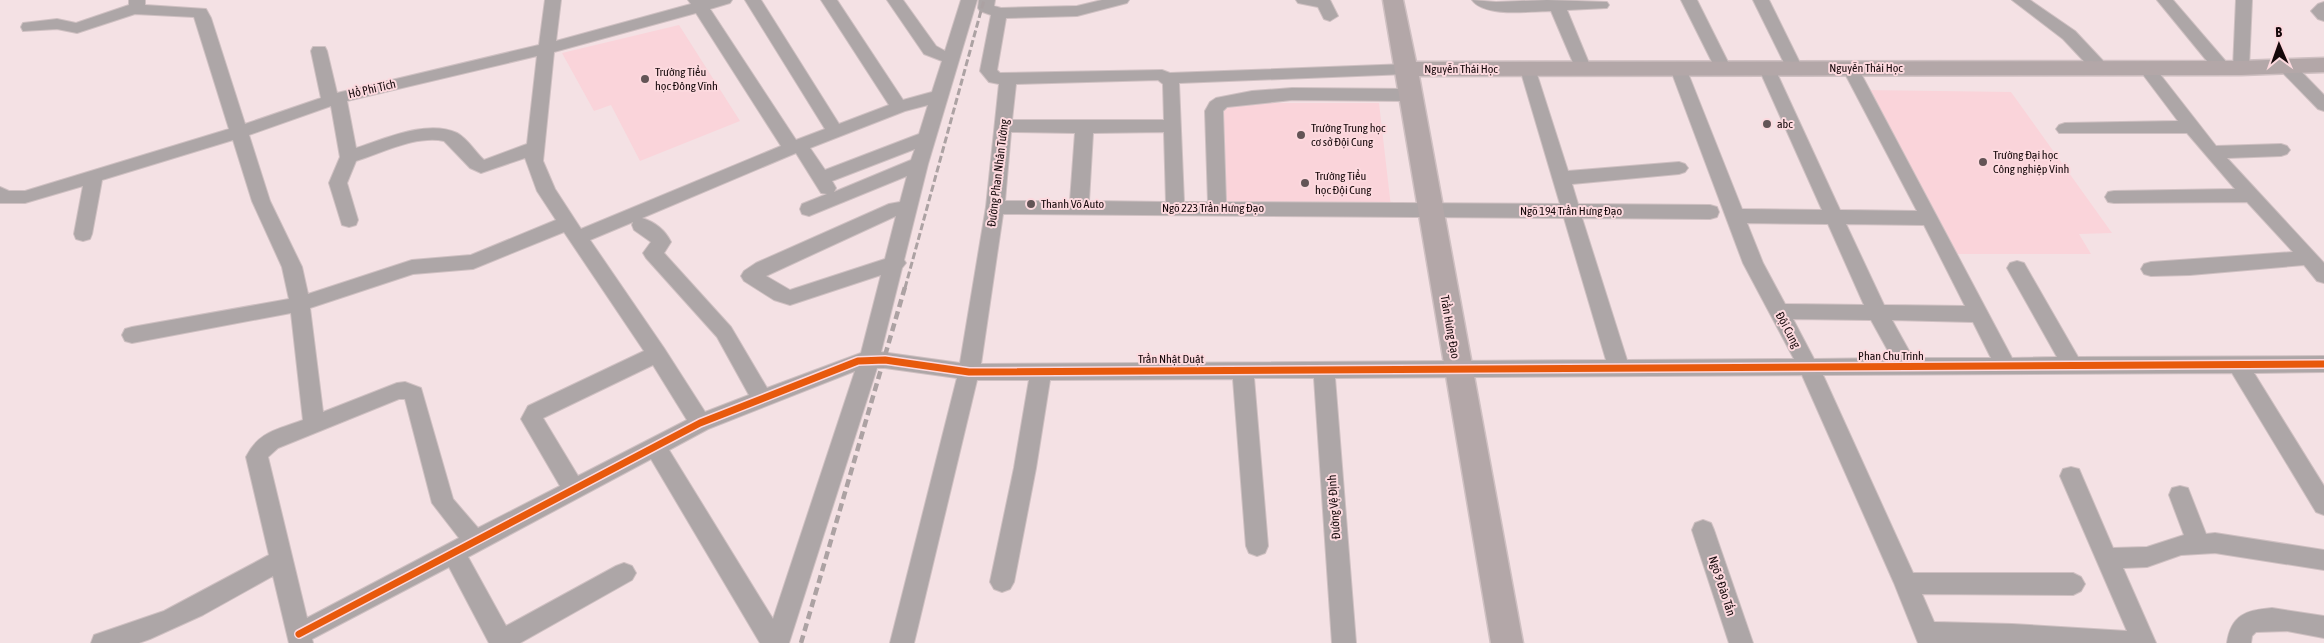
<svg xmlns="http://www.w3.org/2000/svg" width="2324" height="643" viewBox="0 0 2324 643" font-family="'Asap Condensed',sans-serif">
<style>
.built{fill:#fad4da}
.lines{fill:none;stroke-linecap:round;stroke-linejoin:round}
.minor-casing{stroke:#cfc0c2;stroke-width:2}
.major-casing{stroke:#cfc0c2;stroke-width:3}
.minor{fill:#ada6a7;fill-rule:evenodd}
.major{fill:#b3a7a8;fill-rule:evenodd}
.rail-far1{stroke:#aca2a3;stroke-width:3;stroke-dasharray:7 3;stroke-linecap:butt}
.rail{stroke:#aca2a3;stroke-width:4.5;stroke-dasharray:8 4.5;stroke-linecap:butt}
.cycleway-casing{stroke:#fcd9de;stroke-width:10}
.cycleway{stroke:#e8590c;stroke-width:7}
.poi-dot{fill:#635456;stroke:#fcd9de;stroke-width:2}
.labels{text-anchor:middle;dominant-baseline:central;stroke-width:4;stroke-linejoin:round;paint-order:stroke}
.street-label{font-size:12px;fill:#15080a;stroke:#fcd9de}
.poi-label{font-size:12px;fill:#15080a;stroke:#fcd9de;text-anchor:start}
</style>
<rect width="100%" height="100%" fill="#f4e1e4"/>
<!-- built -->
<g class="built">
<polygon points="679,25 740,121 640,161 611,105 594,111 562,53"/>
<polygon points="1865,90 2011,92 2112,233 2079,234 2091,254 1953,254"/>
<polygon points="1233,103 1379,103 1391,207 1223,206 1220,108"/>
</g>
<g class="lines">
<defs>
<g id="minor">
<path d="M 129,0 L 145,0 L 145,5 L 206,9 L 211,18 L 245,124 L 321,98 L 311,51 L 313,47 L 325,47 L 327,51 L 337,93 L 539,45 L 545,0 L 561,0 L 556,41 L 691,4 L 688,0 L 732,0 L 730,3 L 710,9 L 796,140 L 825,129 L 745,0 L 761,0 L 839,124 L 889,105 L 821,0 L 837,0 L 903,100 L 932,92 L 942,61 L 924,54 L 887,0 L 903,0 L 936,46 L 945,51 L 961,0 L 977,0 L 928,164 L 904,260 L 906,263 L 902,268 L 881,352 L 960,363 L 986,207 L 999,84 L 989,82 L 980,71 L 991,15 L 980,11 L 978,8 L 979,0 L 995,0 L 994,6 L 1001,8 L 1077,6 L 1102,0 L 1129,0 L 1127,3 L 1077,16 L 1006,18 L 997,70 L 1000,73 L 1162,70 L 1170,73 L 1407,64 L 1413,65 L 1415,69 L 1413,73 L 1407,74 L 1179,83 L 1184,202 L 1208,202 L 1205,111 L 1210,102 L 1216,98 L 1252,91 L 1292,88 L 1411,89 L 1417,91 L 1420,95 L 1417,99 L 1411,101 L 1292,100 L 1227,107 L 1223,111 L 1226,202 L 1560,204 L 1520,69 L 1522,65 L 1534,65 L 1568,171 L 1679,162 L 1685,164 L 1688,168 L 1685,172 L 1679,174 L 1572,184 L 1578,204 L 1710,205 L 1717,207 L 1719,212 L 1717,217 L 1710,219 L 1582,218 L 1627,360 L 1794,359 L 1743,263 L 1670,68 L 1672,64 L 1684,64 L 1686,68 L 1742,209 L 1822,210 L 1759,69 L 1761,65 L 1773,65 L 1775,69 L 1840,210 L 1917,211 L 1842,68 L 1844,64 L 1856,64 L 1858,68 L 2012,358 L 2057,357 L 2007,268 L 2010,263 L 2017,261 L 2024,263 L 2078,357 L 2324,356 L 2324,372 L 2254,373 L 2324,486 L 2324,515 L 2316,512 L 2232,373 L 1823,375 L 1913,573 L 2073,573 L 2081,577 L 2085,584 L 2081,591 L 2073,595 L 1922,594 L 1934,622 L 2012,624 L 2127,631 L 2060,476 L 2063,469 L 2071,467 L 2079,469 L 2113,548 L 2147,547 L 2184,535 L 2169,495 L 2172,488 L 2180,486 L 2188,488 L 2206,534 L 2215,533 L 2324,550 L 2324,570 L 2215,553 L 2181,555 L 2147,567 L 2123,568 L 2156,643 L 1918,643 L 1894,583 L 1802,375 L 1335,378 L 1356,643 L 1332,643 L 1314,378 L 1254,378 L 1268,546 L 1265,553 L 1257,556 L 1249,553 L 1246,546 L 1233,379 L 1050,380 L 1036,468 L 1014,582 L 1010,589 L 1002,592 L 994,589 L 990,582 L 1014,468 L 1029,380 L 977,380 L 914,643 L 890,643 L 957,378 L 885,368 L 877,368 L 789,643 L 760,643 L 651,459 L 468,557 L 506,626 L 616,566 L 624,563 L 632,566 L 636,573 L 632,580 L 520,643 L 489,643 L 449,567 L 312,639 L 313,643 L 289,643 L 273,576 L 203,615 L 150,639 L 139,643 L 91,643 L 94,635 L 164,611 L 269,555 L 246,457 C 259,431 277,430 303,420 L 291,313 L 132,343 L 125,341 L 122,335 L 125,329 L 132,327 L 289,299 L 282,267 L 252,201 L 233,140 L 102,180 L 92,234 L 90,239 L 83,241 L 76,239 L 74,234 L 83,186 L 25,203 L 0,203 L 0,187 L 9,191 L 25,191 L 229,129 L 194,17 L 135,14 L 77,33 L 57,29 L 23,31 L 21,27 L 23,23 L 57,19 L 76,23 L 129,5 ZM 696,13 L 781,146 L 581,229 L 555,189 L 543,161 L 554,52 ZM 537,56 L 527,144 L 484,160 C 475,152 468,139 457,133 C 427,119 385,139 356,148 L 347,101 ZM 1158,80 L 1163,84 L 1164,120 L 1012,120 L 1016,84 ZM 928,105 L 919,134 L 825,170 L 810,148 L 905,111 ZM 331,106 L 340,157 L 329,183 L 342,225 L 349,227 L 356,225 L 358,220 L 347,183 L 356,161 C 382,153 416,135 444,141 L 470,168 L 481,173 L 525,158 L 537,191 L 556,220 L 471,255 L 412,260 L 308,294 L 302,267 L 270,201 L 249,135 ZM 1011,132 L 1075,133 L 1070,201 L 1005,201 ZM 1164,132 L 1166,202 L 1089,201 L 1093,133 ZM 915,149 L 911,160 L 834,192 L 836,188 L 832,181 ZM 796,153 L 821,193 L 827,194 L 802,204 L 800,209 L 802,214 L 809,216 L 907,176 L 900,202 L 889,204 L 756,263 L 744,271 L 741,276 L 744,281 L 774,300 L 790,305 L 881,275 L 861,353 L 767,388 L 731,327 L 664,253 L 671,242 C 665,230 655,222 642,218 ZM 1003,214 L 1564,218 L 1606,360 L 981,364 ZM 896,216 L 885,259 L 790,290 L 766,276 ZM 633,222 L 632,225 L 634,230 L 651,242 L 643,253 L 646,258 L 717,337 L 749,395 L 705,412 L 664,348 L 590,240 ZM 1747,223 L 1828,224 L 1864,305 L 1785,304 L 1763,263 ZM 1846,224 L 1924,225 L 1965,306 L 1884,305 ZM 564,232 L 644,351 L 528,406 L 521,419 L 560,486 L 478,528 L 453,499 L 421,388 L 405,382 L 397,383 L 323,412 L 310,308 L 413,274 L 473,269 ZM 1793,319 L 1871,320 L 1892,358 L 1814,359 ZM 1892,320 L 1973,322 L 1991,358 L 1913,358 ZM 653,365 L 687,420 L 578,476 L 543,418 ZM 855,371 L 773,619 L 669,450 L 708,429 ZM 399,399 L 405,399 L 432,503 L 459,538 L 307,618 L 268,457 L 278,448 Z"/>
<polygon points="1296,0 1330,0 1338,16 1330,21 1324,19 1318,7 1298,3"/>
<path d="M 1472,0 L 1496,2 L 1547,0 L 1607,2 L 1609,5 L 1607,8 L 1567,10 L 1591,68 L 1589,72 L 1577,72 L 1551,11 C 1531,11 1485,18 1472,0 Z"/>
<polygon points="1681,0 1697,0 1731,68 1729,72 1717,72"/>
<polygon points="1753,0 1769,0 1803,69 1801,73 1789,73"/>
<polygon points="2012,0 2030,0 2075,31 2106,64 2108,68 2106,72 2094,72 2063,39"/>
<polygon points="2157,0 2173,0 2228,64 2230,68 2228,72 2216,72"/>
<polygon points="2236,0 2252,0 2249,68 2247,72 2235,72 2233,68"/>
<polygon points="2324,2 2324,21 2318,19 2311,11 2318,4"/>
<polygon points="2285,60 2291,61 2324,95 2324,111 2318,109 2279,69 2277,65 2279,61"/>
<polygon points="2146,63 2152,64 2216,146 2281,144 2287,146 2290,150 2287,154 2281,156 2227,158 2324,263 2324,283 2317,281 2304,265 2190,275 2151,276 2144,274 2141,269 2144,264 2151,262 2293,252 2247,202 2114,203 2108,202 2105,197 2108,192 2114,191 2235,189 2187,133 2059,133 2056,129 2059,125 2065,123 2178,121 2138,68 2140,64"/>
<polygon points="1703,520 1711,523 1714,530 1753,643 1729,643 1692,530 1695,523"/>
<path d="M 2272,608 L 2324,616 L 2324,638 L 2287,631 L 2256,632 L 2252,636 L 2251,643 L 2227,643 C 2231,615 2246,610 2272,608 Z"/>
</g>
<polygon id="major" points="1383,0 1403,0 1416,62 2241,61 2324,58 2324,72 2241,75 1419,76 1523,643 1491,643"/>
</defs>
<!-- minor casing -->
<use href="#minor" class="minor-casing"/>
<!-- major casing -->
<use href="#major" class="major-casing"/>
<!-- minor -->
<use href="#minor" class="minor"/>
<!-- major -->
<use href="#major" class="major"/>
<!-- rail-far1 -->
<polyline class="rail-far1" points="905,288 984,0"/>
<!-- rail -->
<polyline class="rail" points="801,643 905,287"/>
<defs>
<polyline id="cycleway" points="299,634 700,423 858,361 885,360 969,372 2324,364"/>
</defs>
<!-- cycleway casing -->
<use href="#cycleway" class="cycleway-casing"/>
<!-- cycleway -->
<use href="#cycleway" class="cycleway"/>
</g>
<!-- markers -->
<g class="poi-dot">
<circle cx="645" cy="79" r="5"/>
<circle cx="1767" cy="124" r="5"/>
<circle cx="1301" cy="135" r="5"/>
<circle cx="1983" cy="162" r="5"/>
<circle cx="1305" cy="183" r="5"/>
<circle cx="1031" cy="204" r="5"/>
</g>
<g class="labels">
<!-- street labels -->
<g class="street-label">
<text x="1866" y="68">Nguyễn Thái Học</text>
<text x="1461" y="69">Nguyễn Thái Học</text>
<text transform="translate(372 89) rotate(-13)">Hồ Phi Tích</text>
<text transform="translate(998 173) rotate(-83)">Đường Phan Nhân Tường</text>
<text x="1213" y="208">Ngõ 223 Trần Hưng Đạo</text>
<text x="1571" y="211">Ngõ 194 Trần Hưng Đạo</text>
<text transform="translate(1450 327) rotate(80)">Trần Hưng Đạo</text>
<text transform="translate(1788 330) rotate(62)">Đội Cung</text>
<text x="1891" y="356">Phan Chu Trinh</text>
<text x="1171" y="359">Trần Nhật Duật</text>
<text transform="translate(1334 507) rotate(-94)">Đường Vệ Định</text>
<text transform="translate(1722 586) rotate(72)">Ngõ 9 Đào Tấn</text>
</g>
<!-- poi labels -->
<g class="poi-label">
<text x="655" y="72">Trường Tiểu<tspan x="655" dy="14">học Đông Vĩnh</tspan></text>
<text x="1777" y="124">abc</text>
<text x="1311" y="128">Trường Trung học<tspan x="1311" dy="14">cơ sở Đội Cung</tspan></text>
<text x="1993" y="155">Trường Đại học<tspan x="1993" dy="14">Công nghiệp Vinh</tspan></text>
<text x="1315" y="176">Trường Tiểu<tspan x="1315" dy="14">học Đội Cung</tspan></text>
<text x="1041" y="204">Thanh Võ Auto</text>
</g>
</g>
<!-- north arrow -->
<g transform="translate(2279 45) rotate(358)" stroke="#fcd9de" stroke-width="4" paint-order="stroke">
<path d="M0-4L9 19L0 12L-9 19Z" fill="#15080a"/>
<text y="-8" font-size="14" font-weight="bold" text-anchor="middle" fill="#15080a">B</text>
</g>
</svg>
